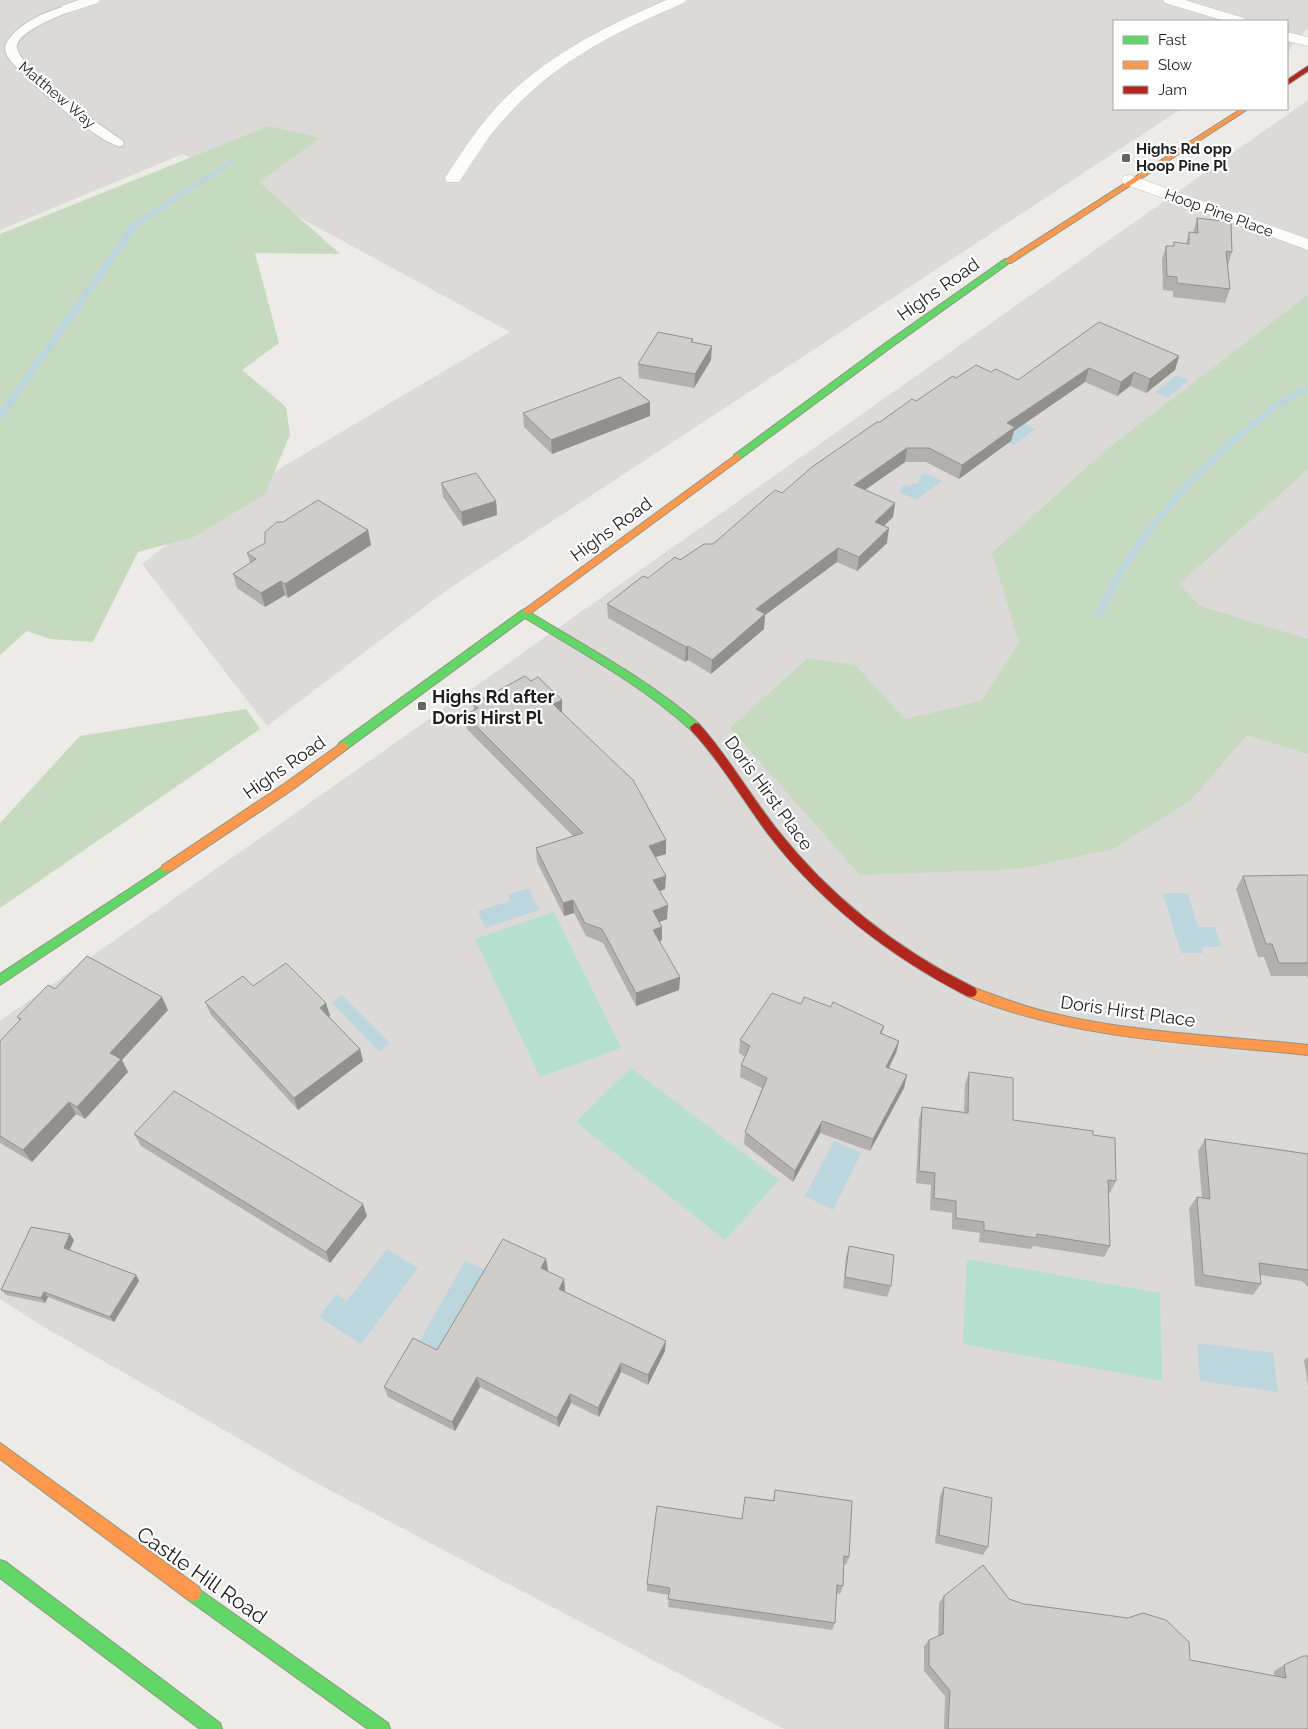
<svg xmlns="http://www.w3.org/2000/svg" width="1308" height="1729" viewBox="0 0 1308 1729" font-family="Raleway,sans-serif">
<style>
.residential{fill:#dbdad8}
.forest{fill:#c7d9bf}
.pitch{fill:#b6dfcf}
.water{fill:#bdd5dc}
.lines{fill:none;stroke-linecap:round;stroke-linejoin:round}
.stream{fill:#bdd5dc;fill-rule:evenodd}
.lane-casing{stroke:#c3c3c1;stroke-width:2}
.street-casing{stroke:#c3c3c1;stroke-width:1}
.fast-casing{stroke:#929581;stroke-width:2}
.slow-casing{stroke:#929581;stroke-width:2}
.jam-casing{stroke:#929581;stroke-width:2}
.lane{fill:#fcfcfb;fill-rule:evenodd}
.street{fill:#fcfcfb;fill-rule:evenodd}
.fast{fill:#63d668;fill-rule:evenodd}
.slow{fill:#ff974d;fill-rule:evenodd}
.jam{fill:#b3261e;fill-rule:evenodd}
.wall{fill:#b2b0ae}
.shaded-wall{fill:#91908d}
.building{fill:#cfcdca;stroke:#91908d}
.poi-dot{fill:#666664;stroke:#fff;stroke-width:2}
.labels{text-anchor:middle;dominant-baseline:central;stroke-width:4.5;stroke-linejoin:round;paint-order:stroke}
.far-street-label{font-size:15px;fill:#1e1e1e;stroke:#fff}
.far-poi-label{font-size:15px;font-weight:bold;fill:#1e1e1e;stroke:#fff;text-anchor:start}
.street-label{font-size:18px;fill:#1e1e1e;stroke:#fff}
.poi-label{font-size:18px;font-weight:bold;fill:#1e1e1e;stroke:#fff;text-anchor:start}
.near-street-label{font-size:21px;fill:#1e1e1e;stroke:#fff}
</style>
<rect width="100%" height="100%" fill="#ecebe7"/>
<!-- residential -->
<g class="residential">
<polygon points="0,0 1308,0 1308,28 1287,52 1287,21 1114,21 1114,109 1181,109 447,590 267,726 142,564 218,505 510,332 183,154 0,230"/>
<polygon points="1308,100 1308,1729 784,1729 320,1485 44,1327 0,1299 0,1021"/>
</g>
<!-- forest -->
<g class="forest">
<polygon points="269,126 320,138 259,182 340,254 255,253 279,343 242,370 286,407 290,435 265,494 194,537 138,552 93,642 50,639 27,631 0,655 0,234"/>
<polygon points="1308,295 1308,469 1179,584 1200,606 1308,639 1308,754 1247,735 1190,801 1113,849 1019,869 860,875 730,728 808,658 855,665 905,719 981,701 1019,643 992,553 1107,449"/>
<polygon points="246,709 260,729 0,908 0,823 80,736"/>
</g>
<!-- pitch -->
<g class="pitch">
<polygon points="554,912 621,1048 540,1077 475,939"/>
<polygon points="631,1068 779,1180 725,1240 576,1122"/>
<polygon points="967,1259 1160,1293 1162,1381 963,1344"/>
</g>
<!-- water -->
<g class="water">
<polygon points="1177,375 1189,380 1167,398 1155,392"/>
<polygon points="1018,421 1035,429 1014,445 997,436"/>
<polygon points="925,473 942,481 916,500 900,492 902,486 918,483 921,475"/>
<polygon points="528,888 539,910 485,928 478,911 510,901 508,894"/>
<polygon points="1163,893 1188,893 1198,927 1215,927 1221,947 1202,947 1203,953 1181,953"/>
<polygon points="342,995 390,1043 379,1051 332,1003"/>
<polygon points="834,1141 861,1153 833,1210 805,1196"/>
<polygon points="387,1249 418,1268 361,1344 319,1317 336,1294 347,1301"/>
<polygon points="465,1261 488,1271 440,1355 418,1344"/>
<polygon points="1197,1343 1273,1353 1278,1392 1200,1381"/>
</g>
<g class="lines">
<!-- stream -->
<g class="stream">
<polygon points="231,160 236,161 139,226 3,418 0,419 0,410 133,222"/>
<polygon points="1305,386 1308,386 1308,391 1277,409 1236,443 1193,484 1153,531 1124,573 1102,617 1096,617 1094,615 1115,573 1147,527 1187,480 1230,439 1271,405"/>
</g>
<defs>
<path id="lane" d="M 67,6 L 73,9 L 71,11 C 57,17 21,30 17,45 C 12,64 105,129 122,140 L 124,143 L 122,146 C 106,150 22,76 10,60 C 7,56 5,52 5,46 C 14,25 46,11 67,6 Z"/>
<g id="street">
<polygon points="79,0 100,0 98,3 67,13 62,12 60,9 62,6"/>
<path d="M 667,0 L 686,0 L 684,3 C 618,31 554,62 506,117 C 488,136 474,160 459,182 L 447,182 L 445,178 C 460,155 475,131 494,110 C 541,58 603,27 667,0 Z"/>
<polygon points="1163,0 1185,0 1244,18 1246,21 1225,21 1165,3"/>
<polygon points="1287,32 1308,37 1308,46 1287,41"/>
<polygon points="1130,175 1308,239 1308,250 1124,184 1122,180 1124,176"/>
</g>
<g id="fast">
<polygon points="1005,259 1012,261 893,346 740,459 734,459 734,455 887,342"/>
<path d="M 528,608 L 531,609 L 531,613 C 588,648 649,680 699,724 L 700,727 L 699,730 L 691,730 C 642,685 582,653 525,618 L 347,749 L 339,749 L 338,746 L 339,743 L 521,611 Z"/>
<polygon points="167,864 171,865 173,868 171,871 0,985 0,974"/>
<polygon points="0,1560 6,1562 220,1723 222,1729 200,1729 0,1578"/>
<polygon points="193,1585 388,1723 390,1729 368,1729 187,1599 185,1593 187,1587"/>
</g>
<g id="slow">
<polygon points="1241,109 1248,109 1011,263 1004,261"/>
<polygon points="737,454 741,457 740,459 531,613 525,613 523,611 525,609"/>
<polygon points="343,742 348,746 347,749 292,790 171,871 163,871 161,868 163,865 284,784"/>
<path d="M 971,987 C 998,996 1023,1007 1051,1013 C 1134,1033 1223,1036 1308,1045 L 1308,1055 C 1193,1043 1075,1040 967,996 L 965,992 L 967,988 Z"/>
<polygon points="0,1443 199,1587 201,1593 199,1599 193,1601 187,1599 0,1459"/>
</g>
<g id="jam">
<polygon points="1308,66 1308,71 1287,85 1287,80"/>
<path d="M 695,723 L 699,724 C 728,756 749,794 776,828 C 830,897 897,949 975,988 L 977,992 L 975,996 L 971,997 L 967,996 C 889,956 821,903 768,834 C 742,799 721,762 691,730 L 690,727 Z"/>
</g>
</defs>
<!-- lane casing -->
<use href="#lane" class="lane-casing"/>
<!-- street casing -->
<use href="#street" class="street-casing"/>
<!-- fast casing -->
<use href="#fast" class="fast-casing"/>
<!-- slow casing -->
<use href="#slow" class="slow-casing"/>
<!-- jam casing -->
<use href="#jam" class="jam-casing"/>
<!-- lane -->
<use href="#lane" class="lane"/>
<!-- street -->
<use href="#street" class="street"/>
<!-- fast -->
<use href="#fast" class="fast"/>
<!-- slow -->
<use href="#slow" class="slow"/>
<!-- jam -->
<use href="#jam" class="jam"/>
</g>
<!-- wall -->
<g class="wall">
<polygon points="1197,218 1232,252 1228,265 1230,289 1225,303 1173,297 1173,291 1163,290 1162,259 1166,246 1173,246 1174,242 1186,244 1189,232 1193,233"/>
<polygon points="1099,322 1179,356 1175,370 1146,393 1130,386 1117,396 1085,382 1014,431 1011,441 959,479 926,462 905,462 865,490 895,503 893,517 883,526 887,543 857,571 837,562 765,615 764,629 711,674 688,660 685,662 608,618 607,604 680,560 713,544 880,422 956,378 991,372 1018,380"/>
<polygon points="693,339 693,342 711,360 694,388 639,378 638,364"/>
<polygon points="650,402 650,416 552,454 524,427 523,413"/>
<polygon points="441,483 496,501 497,515 463,526 443,497"/>
<polygon points="368,530 371,545 288,598 285,595 265,607 237,588 233,574 250,563 247,553"/>
<polygon points="473,704 562,713 666,854 655,857 665,889 660,891 667,919 659,922 662,940 659,941 680,977 679,990 636,1006 603,943 586,936 574,913 564,916 537,862 536,848 573,836 467,729 465,715 474,710"/>
<polygon points="1308,875 1308,979 1307,976 1271,976 1264,957 1258,957 1236,889 1243,876"/>
<polygon points="253,986 326,1003 330,1016 329,1017 360,1049 363,1061 298,1110 211,1015 205,1002"/>
<polygon points="55,989 168,1010 122,1060 128,1072 85,1119 76,1114 32,1162 0,1143 0,1041 20,1021 17,1017"/>
<polygon points="801,1004 884,1026 882,1034 899,1041 896,1053 889,1068 907,1075 904,1088 870,1151 820,1133 793,1182 744,1144 745,1132 762,1088 740,1077 741,1065 745,1057 739,1053 740,1040"/>
<polygon points="969,1072 1013,1120 1093,1135 1116,1181 1110,1193 1108,1193 1110,1246 1104,1257 1033,1246 1031,1249 979,1242 980,1233 952,1229 952,1213 930,1210 931,1185 916,1183 919,1119 922,1107 964,1112 965,1084"/>
<polygon points="134,1134 367,1216 330,1263 141,1146"/>
<polygon points="1205,1139 1308,1154 1308,1287 1302,1281 1260,1275 1261,1284 1253,1295 1195,1286 1189,1208 1197,1197 1202,1198 1198,1151"/>
<polygon points="74,1240 70,1250 136,1275 139,1281 114,1322 48,1297 45,1303 6,1295 1,1290"/>
<polygon points="849,1246 891,1286 887,1297 843,1288 846,1257"/>
<polygon points="548,1270 547,1271 564,1279 565,1290 564,1292 665,1351 648,1385 621,1372 599,1417 571,1403 559,1427 480,1387 455,1431 388,1397 384,1387 437,1350"/>
<polygon points="1308,1357 1308,1386 1304,1360"/>
<polygon points="944,1487 988,1547 983,1555 935,1543 940,1496"/>
<polygon points="775,1490 849,1557 846,1565 844,1564 843,1586 840,1594 836,1593 835,1623 832,1630 668,1607 669,1595 647,1591 647,1584 742,1519 745,1497 773,1500"/>
<polygon points="944,1596 1009,1599 1190,1660 1274,1676 1274,1671 1284,1665 1308,1729 944,1729 945,1696 924,1671 924,1646 929,1640 938,1636 939,1603"/>
</g>
<!-- shaded-wall -->
<g class="shaded-wall">
<polygon points="712,346 711,360 694,388 695,374"/>
<polygon points="1179,356 1175,370 1146,393 1150,379"/>
<polygon points="1089,368 1085,382 1014,431 1011,441 959,479 962,465 1007,423"/>
<polygon points="1134,372 1130,386 1117,396 1121,382"/>
<polygon points="650,402 650,416 552,454 551,440"/>
<polygon points="907,448 905,462 852,499 854,485"/>
<polygon points="496,501 497,515 463,526 461,512"/>
<polygon points="895,503 893,517 873,537 875,522"/>
<polygon points="889,528 887,543 857,571 859,557"/>
<polygon points="368,530 371,545 288,598 285,584"/>
<polygon points="838,548 837,562 765,615 764,629 711,674 712,660 756,609"/>
<polygon points="281,581 285,595 265,607 261,593"/>
<polygon points="688,646 688,660 685,662 686,647"/>
<polygon points="562,700 562,714 553,704"/>
<polygon points="666,840 666,854 649,859 649,846"/>
<polygon points="666,876 665,889 653,894 653,880"/>
<polygon points="573,900 574,913 564,916 563,903"/>
<polygon points="668,905 667,919 653,924 653,911"/>
<polygon points="662,927 662,940 653,944 653,930"/>
<polygon points="680,977 679,990 636,1006 636,993"/>
<polygon points="162,997 168,1010 122,1060 128,1072 85,1119 77,1107 110,1053"/>
<polygon points="326,1003 330,1016 324,1021 320,1008"/>
<polygon points="899,1041 896,1053 883,1079 886,1067"/>
<polygon points="360,1049 363,1061 298,1110 294,1098"/>
<polygon points="907,1075 904,1088 870,1151 873,1139"/>
<polygon points="69,1102 76,1114 32,1162 23,1150"/>
<polygon points="822,1121 820,1133 793,1182 795,1171"/>
<polygon points="363,1204 367,1216 330,1263 326,1252"/>
<polygon points="70,1234 74,1240 68,1253 64,1248"/>
<polygon points="546,1259 548,1270 542,1279 541,1268"/>
<polygon points="136,1275 139,1281 114,1322 110,1317"/>
<polygon points="564,1279 565,1290 560,1300 559,1289"/>
<polygon points="44,1292 48,1297 45,1303 41,1298"/>
<polygon points="666,1341 665,1351 648,1385 648,1375"/>
<polygon points="621,1363 621,1372 599,1417 598,1408"/>
<polygon points="477,1377 480,1387 455,1431 452,1422"/>
<polygon points="570,1394 571,1403 559,1427 557,1418"/>
</g>
<!-- building -->
<g class="building">
<polygon points="1197,218 1231,222 1232,252 1226,251 1230,289 1177,283 1177,277 1167,276 1166,246 1174,246 1174,242 1189,244 1189,232 1198,233"/>
<polygon points="1099,322 1179,356 1150,379 1134,372 1121,382 1089,368 1007,423 1015,427 962,465 929,448 907,448 854,485 895,503 875,522 889,528 859,557 838,548 756,609 765,614 712,660 688,646 686,647 607,604 643,576 648,578 675,557 680,560 704,544 713,544 775,490 782,493 812,467 877,422 880,422 912,399 916,401 953,376 956,378 976,365 991,372 996,369 1018,380"/>
<polygon points="658,332 693,339 691,342 712,346 695,374 638,364"/>
<polygon points="620,377 650,402 551,440 523,413"/>
<polygon points="476,473 496,501 461,512 441,483"/>
<polygon points="318,500 368,530 285,584 281,581 261,593 233,574 256,559 247,553 265,543 265,532 277,522 283,522"/>
<polygon points="525,676 531,681 538,677 562,700 553,704 633,780 666,840 649,846 666,876 653,880 668,905 653,911 662,927 653,930 680,977 636,993 602,929 585,923 573,900 563,903 536,848 583,833 465,715 478,708 473,704"/>
<polygon points="1308,875 1308,963 1279,963 1272,944 1266,944 1243,876"/>
<polygon points="87,956 162,997 110,1053 121,1059 77,1107 69,1102 23,1150 0,1136 0,1041 21,1019 17,1017 48,985 55,989"/>
<polygon points="286,963 326,1003 320,1008 360,1049 294,1098 205,1002 243,976 253,986"/>
<polygon points="772,993 801,1004 804,997 831,1007 833,1002 884,1026 880,1033 899,1041 886,1067 907,1075 873,1139 822,1121 795,1171 745,1132 767,1078 741,1065 750,1046 740,1040"/>
<polygon points="969,1072 1013,1078 1013,1120 1093,1131 1093,1135 1115,1138 1116,1181 1108,1180 1110,1246 1037,1234 1036,1238 984,1230 984,1222 956,1218 956,1201 934,1198 935,1173 919,1171 922,1107 968,1113"/>
<polygon points="174,1091 363,1204 326,1252 134,1134"/>
<polygon points="1205,1139 1308,1154 1308,1270 1259,1263 1261,1284 1203,1275 1197,1197 1210,1199"/>
<polygon points="31,1227 70,1234 64,1248 136,1275 110,1317 44,1292 41,1298 1,1290"/>
<polygon points="503,1239 546,1259 541,1268 564,1279 559,1289 666,1341 648,1375 621,1363 598,1408 570,1394 557,1418 477,1377 452,1422 384,1387 413,1338 437,1350"/>
<polygon points="849,1246 894,1255 891,1286 845,1277"/>
<polygon points="944,1487 992,1498 988,1547 939,1535"/>
<polygon points="775,1490 852,1501 849,1557 844,1556 843,1586 837,1585 835,1623 668,1599 670,1588 647,1584 657,1506 742,1519 745,1497 774,1501"/>
<polygon points="983,1565 1009,1599 1024,1604 1128,1618 1143,1613 1166,1620 1189,1642 1190,1660 1286,1678 1284,1665 1303,1656 1308,1656 1308,1729 948,1729 950,1691 929,1665 929,1640 943,1634 944,1596"/>
</g>
<!-- markers -->
<g class="poi-dot">
<rect x="1121" y="153" width="10" height="10" rx="2.5"/>
<rect x="417" y="701" width="10" height="10" rx="2.5"/>
</g>
<g class="labels">
<!-- far-street labels -->
<g class="far-street-label">
<text transform="translate(57 95) rotate(40)">Matthew Way</text>
<text transform="translate(1219 213) rotate(20)">Hoop Pine Place</text>
</g>
<!-- far-poi labels -->
<g class="far-poi-label">
<text x="1136" y="149">Highs Rd opp<tspan x="1136" dy="17">Hoop Pine Pl</tspan></text>
</g>
<!-- street labels -->
<g class="street-label">
<text transform="translate(938 289) rotate(-35)">Highs Road</text>
<text transform="translate(611 529) rotate(-36)">Highs Road</text>
<text transform="translate(284 767) rotate(-35)">Highs Road</text>
<text transform="translate(769 793) rotate(54)">Doris Hirst Place</text>
<text transform="translate(1128 1011) rotate(8)">Doris Hirst Place</text>
</g>
<!-- poi labels -->
<g class="poi-label">
<text x="432" y="696">Highs Rd after<tspan x="432" dy="21">Doris Hirst Pl</tspan></text>
</g>
<!-- near-street labels -->
<g class="near-street-label">
<text transform="translate(202 1575) rotate(35)">Castle Hill Road</text>
</g>
</g>
<!-- legend -->
<rect x="1113" y="20" width="175" height="90" fill="#ffffff" stroke="#a5a5a5"/>
<rect x="1123" y="36" width="25" height="8" fill="#63d668" stroke="#a5a5a5"/>
<text x="1158" y="45" font-size="15" fill="#1e1e1e">Fast</text>
<rect x="1123" y="61" width="25" height="8" fill="#ff974d" stroke="#a5a5a5"/>
<text x="1158" y="70" font-size="15" fill="#1e1e1e">Slow</text>
<rect x="1123" y="86" width="25" height="8" fill="#b3261e" stroke="#a5a5a5"/>
<text x="1158" y="95" font-size="15" fill="#1e1e1e">Jam</text>
</svg>
